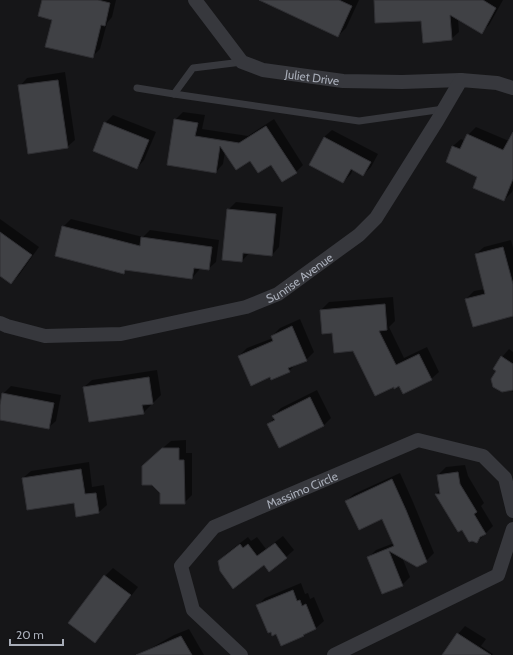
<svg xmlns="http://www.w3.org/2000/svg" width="513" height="655" viewBox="0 0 513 655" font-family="Cabin,sans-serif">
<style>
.shadow{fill:#0007}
.building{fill:#404145;stroke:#303034}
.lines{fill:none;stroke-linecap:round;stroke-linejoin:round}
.service{stroke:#37383d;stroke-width:7}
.minor{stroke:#37383d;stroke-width:14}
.labels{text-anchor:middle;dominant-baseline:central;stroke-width:3.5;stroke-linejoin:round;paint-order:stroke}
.street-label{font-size:12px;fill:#a8adb8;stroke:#111113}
</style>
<rect width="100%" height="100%" fill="#161618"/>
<!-- shadow -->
<g class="shadow">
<polygon points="43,0 116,0 112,17 107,23 100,49 92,57 53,19"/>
<polygon points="262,0 359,0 346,28 338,36"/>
<polygon points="375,0 503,0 489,25 481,32 458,19 459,32 451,39 422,20"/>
<polygon points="65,72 75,140 67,147 20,86 27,78"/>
<polygon points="183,112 205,115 202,129 248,136 274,119 303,165 296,172 271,163 251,160 225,152 223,164 216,172 175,120"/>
<polygon points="113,115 156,132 144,160 137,168 105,123"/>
<polygon points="476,127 509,141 513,135 513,189 512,192 504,200 478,177 453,146 461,139 465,141 468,135"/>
<polygon points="332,130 378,154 371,167 363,175 353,169 351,174 343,182 310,164 324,137"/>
<polygon points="236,202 283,207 279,247 272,255 250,252 242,261 228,210"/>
<polygon points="0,219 39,247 19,275 11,283 0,275"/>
<polygon points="71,219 143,237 150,230 219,240 216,262 208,269 200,268 199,270 192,278 127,269 124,273 63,227"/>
<polygon points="511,240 513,248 513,314 466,299 474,291 485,289 476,254 484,247"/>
<polygon points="393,297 395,321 389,327 404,358 427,347 439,372 431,379 400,385 354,350 333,332 321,310 329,302"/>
<polygon points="300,319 314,352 306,360 296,364 289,371 271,376 239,356 247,348 273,338 272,336 280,328"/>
<polygon points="509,349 513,352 513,392 510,390 497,371 502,357"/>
<polygon points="157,370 161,395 153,403 151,403 151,405 143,413 84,387 92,380"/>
<polygon points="11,386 61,395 56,421 48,428 0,419 0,411 3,394"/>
<polygon points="317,390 331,418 324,425 268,425 274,418 273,416 281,408"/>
<polygon points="186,440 186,453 192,453 192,495 184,503 161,493 151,458 171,441"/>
<polygon points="89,462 92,487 104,485 107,505 99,512 23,478 31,471"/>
<polygon points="465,465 468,476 484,503 481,506 493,526 477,542 462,529 459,531 436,494 440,490 438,475 446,467"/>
<polygon points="400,473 413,502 434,553 426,561 402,557 410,577 402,585 368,558 376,550 394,543 382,518 346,501 354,494"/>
<polygon points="283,536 294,550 286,557 264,564 219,561 227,553 248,537 251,541 257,537 266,549"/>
<polygon points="113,568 138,587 102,634 95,642 105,576"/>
<polygon points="301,583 305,594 308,593 310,599 314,597 324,621 316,628 306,632 303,635 277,632 258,605 265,598"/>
<polygon points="465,626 486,639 481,646 493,654 492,655 449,655 445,652 458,634"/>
<polygon points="189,629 204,655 143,655 146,651 174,635"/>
</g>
<!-- building -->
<g class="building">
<polygon points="42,0 98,0 110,3 105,26 101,25 93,58 45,47 52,20 38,16"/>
<polygon points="259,0 339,0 352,6 338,37"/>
<polygon points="374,0 483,0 496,8 482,34 450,15 452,40 423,43 421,21 375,23"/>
<polygon points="58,80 68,148 28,154 18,85"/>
<polygon points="174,119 198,123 195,136 239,143 266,126 297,173 282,182 271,165 258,173 250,161 236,170 220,146 216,173 167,165"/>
<polygon points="104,122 149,140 137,169 93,151"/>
<polygon points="513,132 513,179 504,201 473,188 477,177 446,162 452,146 460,149 467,134 503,150"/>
<polygon points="324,137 371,162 363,176 351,169 343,183 309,165"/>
<polygon points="227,209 276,214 272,256 243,253 242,262 222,260"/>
<polygon points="62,226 140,246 141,237 212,247 209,270 194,268 192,279 125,270 124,274 55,256"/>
<polygon points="0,232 32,255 11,284 0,276"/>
<polygon points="503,247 513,284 513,316 473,327 465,299 485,294 475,254"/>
<polygon points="385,304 387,330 379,331 396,365 419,354 432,380 403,394 399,386 394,389 394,387 375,396 353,351 334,353 332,333 322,334 320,310"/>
<polygon points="292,326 307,361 288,368 290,372 271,380 270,377 251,386 238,356 273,341 271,336"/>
<polygon points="501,356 513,364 513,390 502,392 493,387 491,379 496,371 493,369"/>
<polygon points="149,377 153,404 142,405 144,414 89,422 83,387"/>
<polygon points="2,393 54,403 49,429 0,420 0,405"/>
<polygon points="310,397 324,426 279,448 267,424 275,420 272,416"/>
<polygon points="162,448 179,448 179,460 184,460 185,504 160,504 160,493 152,485 142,485 142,466"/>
<polygon points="81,469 85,494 96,493 99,513 76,517 74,503 27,510 22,478"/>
<polygon points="458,472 460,484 477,512 474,514 486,534 480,537 477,543 472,541 469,542 462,530 458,532 435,494 440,494 437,475"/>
<polygon points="392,479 406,510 427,562 417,567 389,551 403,586 382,594 367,557 394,546 382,519 359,530 345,501"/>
<polygon points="275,543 287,558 269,572 264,565 233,589 220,571 218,561 240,544 243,548 248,544 257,556"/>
<polygon points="104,575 131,595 95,643 68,623"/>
<polygon points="293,590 297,601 300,600 302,606 306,604 316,629 303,635 304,636 281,646 276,634 272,636 271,632 268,633 256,605"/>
<polygon points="457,633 491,655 442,655"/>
<polygon points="181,636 192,655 136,655"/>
</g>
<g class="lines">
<!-- service -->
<g class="service">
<polyline points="137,88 174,94 359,121 444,109"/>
<polyline points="174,94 193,68 242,62"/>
</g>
<!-- minor -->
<g class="minor">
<path id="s1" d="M 195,0 L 242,62 L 263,70 L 343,81 L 402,82 L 461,80"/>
<path id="s2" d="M 0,323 L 7,326 L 45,336 L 121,334 L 246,307 L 278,294 L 359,235 L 376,218 L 437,121 L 461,80 L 497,83 L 513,88"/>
<path id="s3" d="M 241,655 L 193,610 L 181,566 L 214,527 L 418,440 L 483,456 L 505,478 L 513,511"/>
<polyline points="334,655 498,575 513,529"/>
</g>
</g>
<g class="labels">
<!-- street labels -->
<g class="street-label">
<text stroke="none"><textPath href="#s1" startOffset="150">Juliet Drive</textPath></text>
<text stroke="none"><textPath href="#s2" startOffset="312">Sunrise Avenue</textPath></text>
<text stroke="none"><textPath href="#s3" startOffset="258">Massimo Circle</textPath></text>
</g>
</g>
<!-- scale -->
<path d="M10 639v6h53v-6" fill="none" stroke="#a8adb8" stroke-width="2"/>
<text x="16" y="639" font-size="12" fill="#a8adb8" stroke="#111113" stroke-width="3" paint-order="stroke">20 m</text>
</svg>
